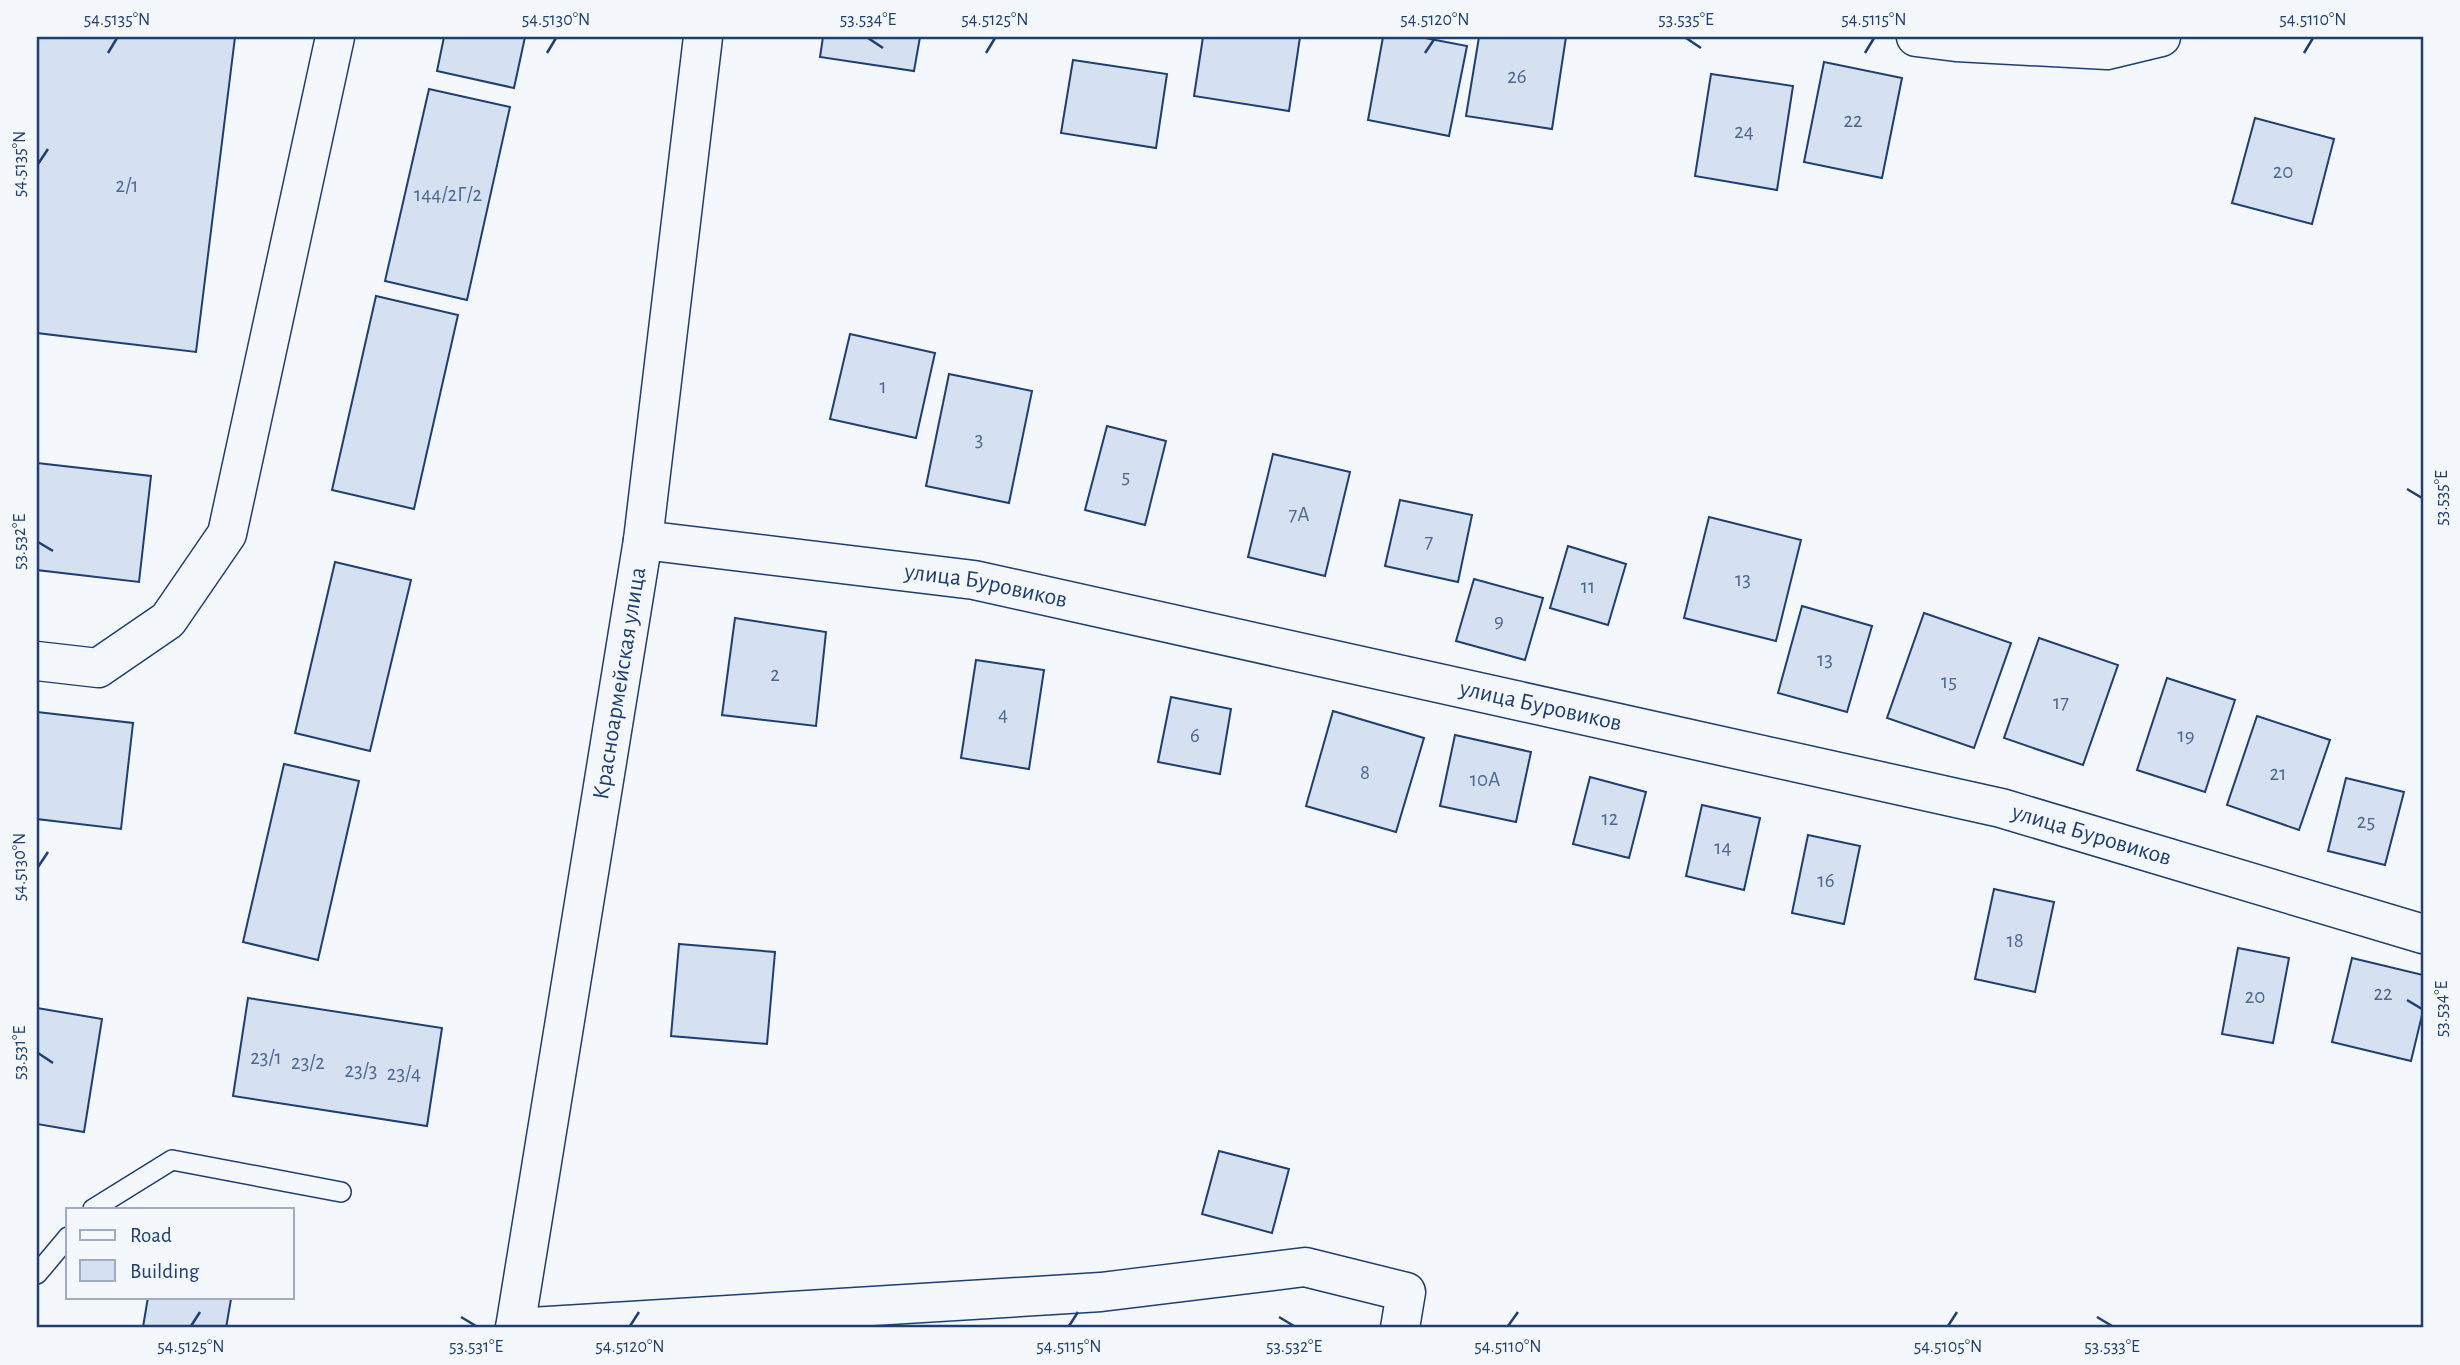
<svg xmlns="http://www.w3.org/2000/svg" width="2460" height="1365" viewBox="0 0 2460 1365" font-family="'Alegreya Sans',sans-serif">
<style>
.building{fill:#d5e0f0;stroke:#1d3f73;stroke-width:2}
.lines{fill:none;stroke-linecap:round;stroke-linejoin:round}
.service-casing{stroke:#1d3f73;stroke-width:22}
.minor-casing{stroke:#1d3f73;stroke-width:41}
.service{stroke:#f4f7fb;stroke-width:19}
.minor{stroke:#f4f7fb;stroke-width:38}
.ticks{fill:none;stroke:#1d3f73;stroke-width:2.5}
.labels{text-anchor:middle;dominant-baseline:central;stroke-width:5;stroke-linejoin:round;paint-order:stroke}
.number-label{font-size:21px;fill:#4b6792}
.street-label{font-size:24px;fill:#1d3f73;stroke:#f4f7fb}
.neatline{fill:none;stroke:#1d3f73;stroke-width:2.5}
.ticks-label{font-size:18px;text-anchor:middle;fill:#1d3f73}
</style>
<rect width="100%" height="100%" fill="#f4f7fb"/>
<!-- building -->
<g class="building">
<polygon points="37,37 235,37 196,352 37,333"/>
<polygon points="444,37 525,37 514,88 437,71"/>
<polygon points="823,37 920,37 914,71 820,57"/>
<polygon points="1203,37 1300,37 1289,111 1194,96"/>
<polygon points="1383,37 1420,37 1467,46 1449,136 1368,120"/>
<polygon points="1479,37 1566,37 1552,129 1466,116"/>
<polygon points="1073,60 1167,74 1156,148 1061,133"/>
<polygon points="1824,62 1902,78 1882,178 1804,162"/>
<polygon points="1711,74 1793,86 1777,190 1695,176"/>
<polygon points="429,89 510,107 467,300 385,281"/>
<polygon points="2255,118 2334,139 2312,224 2232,203"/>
<polygon points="376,296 458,315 414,509 332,490"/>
<polygon points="850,334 935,353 916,438 830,419"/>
<polygon points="949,374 1032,391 1009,503 926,486"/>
<polygon points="1107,426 1166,441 1145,525 1085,510"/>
<polygon points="1273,454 1350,472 1325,576 1248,557"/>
<polygon points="37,463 151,476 139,582 37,570"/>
<polygon points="1400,500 1472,515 1458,582 1385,566"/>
<polygon points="1709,517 1801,540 1776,641 1684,618"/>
<polygon points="1568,546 1626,564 1608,625 1550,608"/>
<polygon points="335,562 411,580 370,751 295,733"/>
<polygon points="1474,579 1543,598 1525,660 1456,641"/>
<polygon points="1802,606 1872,626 1847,712 1778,693"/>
<polygon points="1924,613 2011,643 1974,748 1887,718"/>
<polygon points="735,618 826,632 816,726 722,715"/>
<polygon points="2039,638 2118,665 2083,765 2004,738"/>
<polygon points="976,660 1044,670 1029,769 961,758"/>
<polygon points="2167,678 2235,700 2205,792 2137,770"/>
<polygon points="1171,697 1231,709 1220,774 1158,762"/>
<polygon points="1333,711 1424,738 1396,832 1306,806"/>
<polygon points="37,712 133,723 121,829 37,819"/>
<polygon points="2257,716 2330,740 2299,830 2227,805"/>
<polygon points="1455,735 1531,752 1516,822 1440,806"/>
<polygon points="284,764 359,781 318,960 243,942"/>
<polygon points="1590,777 1646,792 1629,858 1573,844"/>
<polygon points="2346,778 2404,792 2385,865 2328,851"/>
<polygon points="1702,805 1760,818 1744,890 1686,876"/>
<polygon points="1808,835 1860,846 1844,924 1792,913"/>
<polygon points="1994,889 2054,902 2035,992 1975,979"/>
<polygon points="679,944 775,952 767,1044 671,1036"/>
<polygon points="2238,948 2289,958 2273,1043 2222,1034"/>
<polygon points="2352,958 2423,975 2423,1011 2411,1061 2332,1042"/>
<polygon points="248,998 442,1028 427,1126 233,1096"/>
<polygon points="37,1008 102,1019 84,1132 37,1124"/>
<polygon points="1219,1151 1289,1169 1272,1233 1202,1214"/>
<polygon points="148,1297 216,1297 231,1299 226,1328 143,1327"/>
</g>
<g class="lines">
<defs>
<g id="service">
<polyline points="93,1209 172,1160 341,1192"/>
<polyline points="37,1274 68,1237"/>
</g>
<g id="minor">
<polyline points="1916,37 1956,42 2107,50 2161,37"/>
<path id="s1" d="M 643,540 L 974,580 L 2001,808 L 2423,934"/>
<polyline points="37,661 98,668 168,620 227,534 335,37"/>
<path id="s2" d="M 515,1328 L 643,540 L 703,37"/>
<polyline points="515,1328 1101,1292 1305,1267 1406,1292 1400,1328"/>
</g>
</defs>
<!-- service casing -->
<use href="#service" class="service-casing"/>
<!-- minor casing -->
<use href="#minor" class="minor-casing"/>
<!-- service -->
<use href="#service" class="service"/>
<!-- minor -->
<use href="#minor" class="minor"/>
</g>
<!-- ticks -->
<path class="ticks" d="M 868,38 L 883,48M 1686,38 L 1701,48M 108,53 L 117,38M 547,53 L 556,38M 986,53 L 995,38M 1425,53 L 1435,38M 1865,53 L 1874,38M 2304,53 L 2313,38M 38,164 L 48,149M 2407,489 L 2422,498M 38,542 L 53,551M 38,867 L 48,852M 2407,1000 L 2422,1009M 38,1053 L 53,1063M 461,1317 L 476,1326M 1279,1317 L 1294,1326M 2097,1317 L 2112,1326M 191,1326 L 200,1312M 630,1326 L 639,1312M 1069,1326 L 1078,1312M 1508,1326 L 1518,1312M 1948,1326 L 1957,1312"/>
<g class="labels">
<!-- number labels -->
<g class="number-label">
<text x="1517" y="76">26</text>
<text x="1853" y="120">22</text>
<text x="1744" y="131">24</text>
<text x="2283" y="171">20</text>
<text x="127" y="185">2/1</text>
<text x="448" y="194">144/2Г/2</text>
<text x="883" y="386">1</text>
<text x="979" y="439">3</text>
<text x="1126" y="476">5</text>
<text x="1299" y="514">7А</text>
<text x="1429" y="541">7</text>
<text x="1743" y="579">13</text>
<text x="1588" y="586">11</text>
<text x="1499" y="620">9</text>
<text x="1825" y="659">13</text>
<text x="775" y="674">2</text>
<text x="1949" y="681">15</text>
<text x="2061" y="702">17</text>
<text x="1003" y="714">4</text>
<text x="1195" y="735">6</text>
<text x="2186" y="735">19</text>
<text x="1365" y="772">8</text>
<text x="2278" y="773">21</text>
<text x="1485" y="779">10А</text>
<text x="1610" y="818">12</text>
<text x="2366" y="821">25</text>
<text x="1723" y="847">14</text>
<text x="1826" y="880">16</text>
<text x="2015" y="940">18</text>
<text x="2383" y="993">22</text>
<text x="2255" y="996">20</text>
<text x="266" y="1057">23/1</text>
<text x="308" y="1062">23/2</text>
<text x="361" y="1070">23/3</text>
<text x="404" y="1073">23/4</text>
</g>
<!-- street labels -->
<g class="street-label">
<text stroke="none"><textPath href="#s1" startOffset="346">улица Буровиков</textPath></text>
<text stroke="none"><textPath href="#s2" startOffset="653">Красноармейская улица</textPath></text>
<text stroke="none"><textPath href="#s1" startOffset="914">улица Буровиков</textPath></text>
<text stroke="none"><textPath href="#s1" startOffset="1480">улица Буровиков</textPath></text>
</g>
</g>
<!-- border -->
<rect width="2460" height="1365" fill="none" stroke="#f4f7fb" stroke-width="77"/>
<!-- legend -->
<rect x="66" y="1208" width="228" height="91" fill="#f4f7fb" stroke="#9eadc5" stroke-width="2"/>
<rect x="80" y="1230" width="35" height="10" fill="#f4f7fb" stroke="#9eadc5" stroke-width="2"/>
<text x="130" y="1242" font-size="21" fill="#1d3f73">Road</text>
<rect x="80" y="1260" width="35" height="21" fill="#d5e0f0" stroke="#9eadc5" stroke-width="2"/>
<text x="130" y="1278" font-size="21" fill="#1d3f73">Building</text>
<rect x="38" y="38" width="2384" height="1288" class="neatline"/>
<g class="ticks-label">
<text x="117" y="25">54.5135°N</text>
<text x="556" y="25">54.5130°N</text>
<text x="868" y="25">53.534°E</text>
<text x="995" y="25">54.5125°N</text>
<text x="1435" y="25">54.5120°N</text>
<text x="1686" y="25">53.535°E</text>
<text x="1874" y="25">54.5115°N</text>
<text x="2313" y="25">54.5110°N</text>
<text transform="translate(19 164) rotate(-90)" y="6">54.5135°N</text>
<text transform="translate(2441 498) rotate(-90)" y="6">53.535°E</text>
<text transform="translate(19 542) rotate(-90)" y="6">53.532°E</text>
<text transform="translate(19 867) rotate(-90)" y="6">54.5130°N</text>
<text transform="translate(2441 1009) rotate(-90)" y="6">53.534°E</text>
<text transform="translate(19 1053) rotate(-90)" y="6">53.531°E</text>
<text x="191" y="1352">54.5125°N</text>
<text x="476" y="1352">53.531°E</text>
<text x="630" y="1352">54.5120°N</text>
<text x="1069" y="1352">54.5115°N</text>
<text x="1294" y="1352">53.532°E</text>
<text x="1508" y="1352">54.5110°N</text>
<text x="1948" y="1352">54.5105°N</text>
<text x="2112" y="1352">53.533°E</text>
</g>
</svg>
